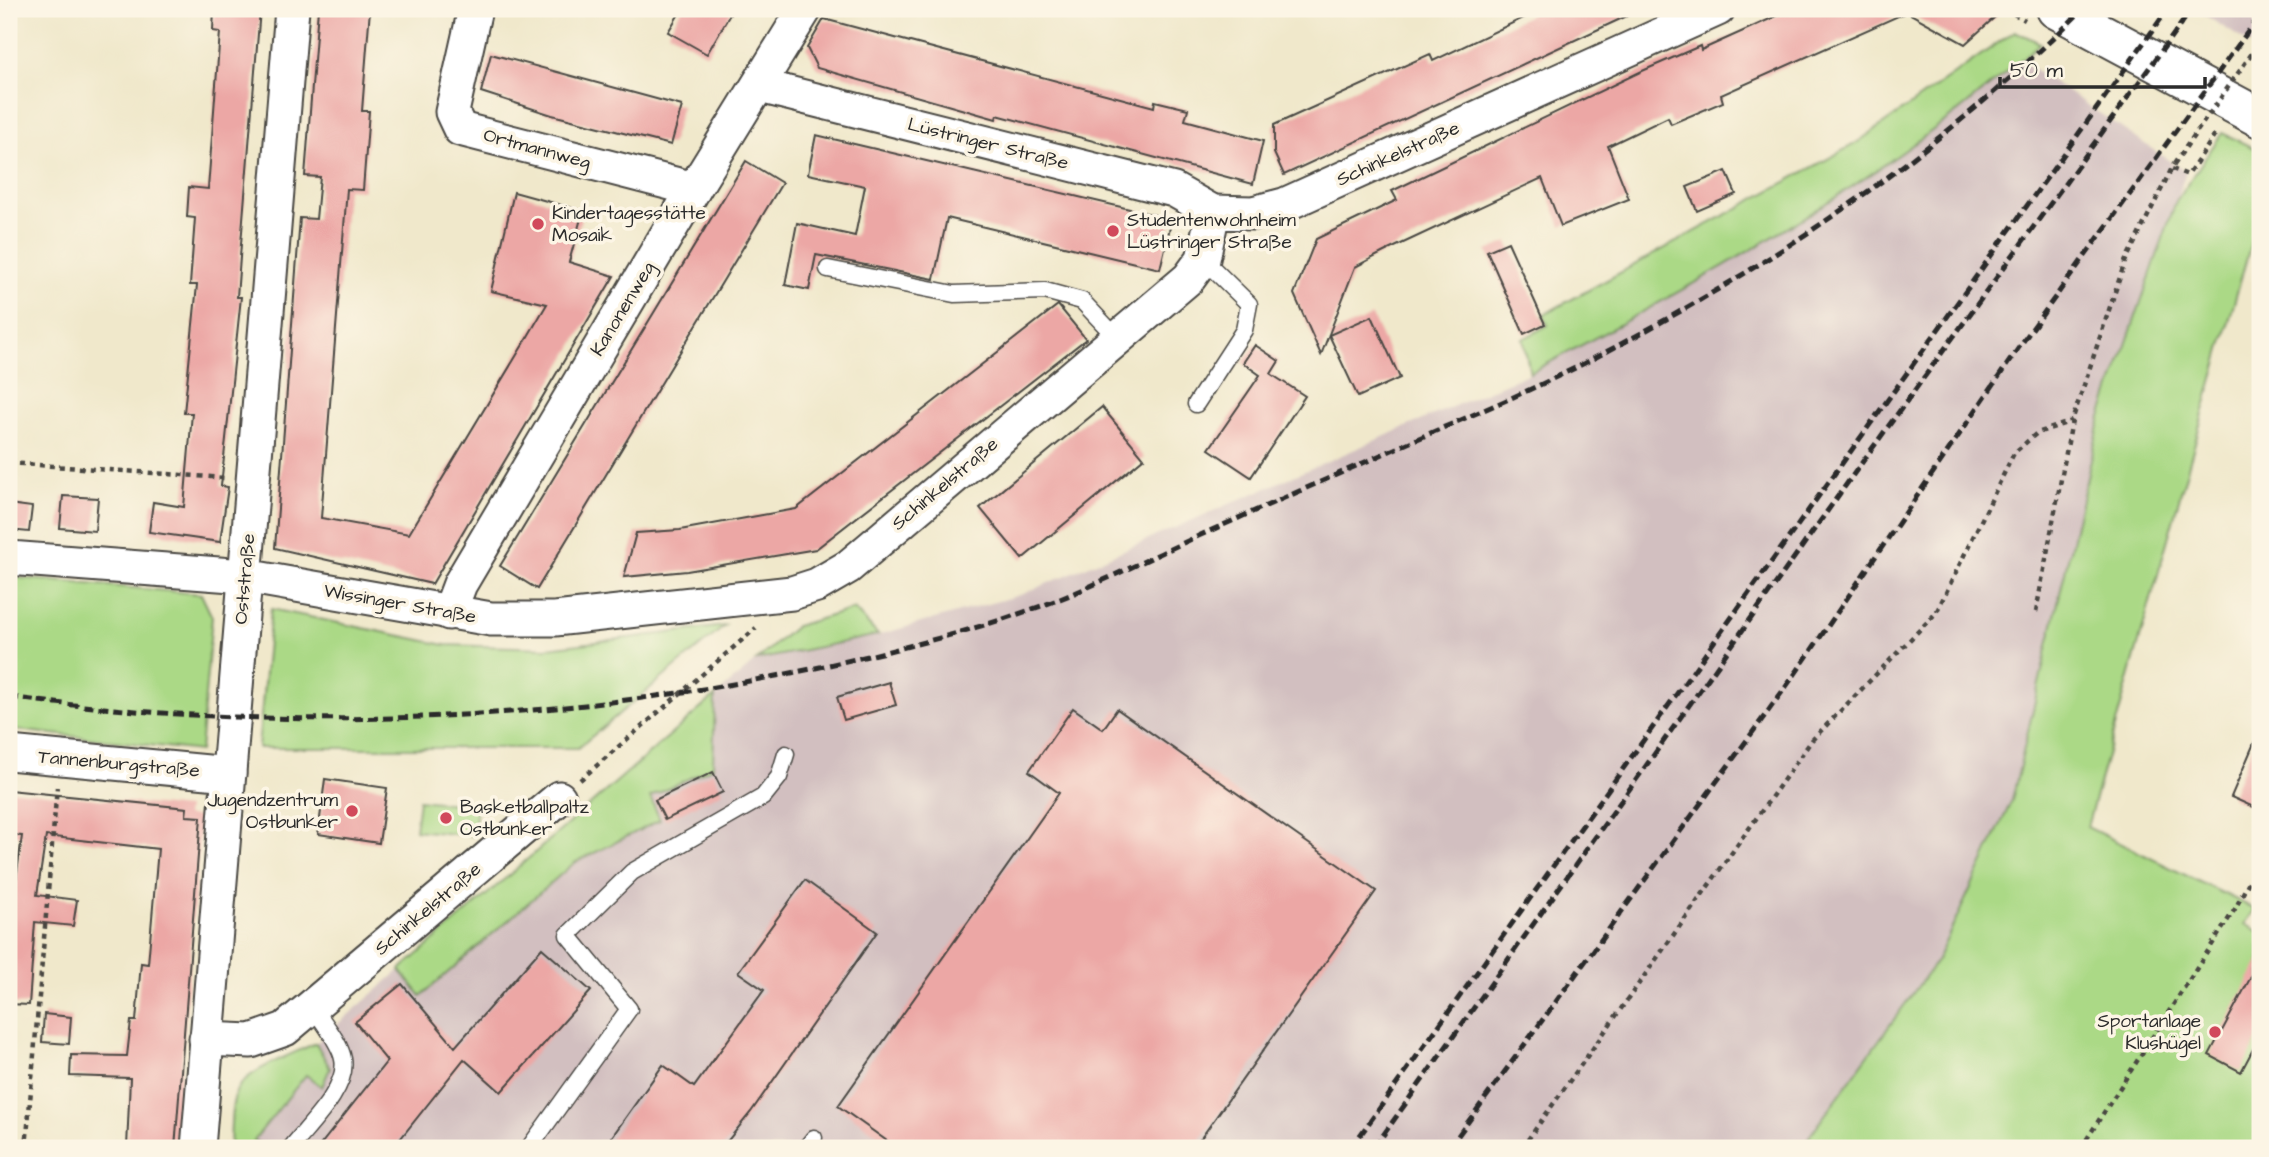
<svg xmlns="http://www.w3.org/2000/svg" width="2269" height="1157" viewBox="0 0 2269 1157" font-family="'Architects Daughter',sans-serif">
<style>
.industrial{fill:#d2bfc0}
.green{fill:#abd986;stroke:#6b8258;stroke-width:2}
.building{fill:#eca7a5}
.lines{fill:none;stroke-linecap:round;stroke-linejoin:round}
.lane-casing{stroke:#494743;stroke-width:19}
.street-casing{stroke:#494743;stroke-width:37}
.secondary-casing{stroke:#494743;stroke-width:42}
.path{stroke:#494743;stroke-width:4.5;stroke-dasharray:5 5;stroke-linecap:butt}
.lane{stroke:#fff;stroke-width:16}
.street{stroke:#fff;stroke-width:33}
.secondary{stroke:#fff;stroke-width:38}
.rail{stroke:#2b2b2b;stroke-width:5;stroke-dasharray:10 5;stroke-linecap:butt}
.path-bridge{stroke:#494743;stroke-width:4.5;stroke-dasharray:5 5;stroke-linecap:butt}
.poi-dot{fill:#d1495b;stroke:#fcf5e5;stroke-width:2.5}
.labels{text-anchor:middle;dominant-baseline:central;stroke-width:7;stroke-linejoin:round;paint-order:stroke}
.street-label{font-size:19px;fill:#2b2b2b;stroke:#fcf5e5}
.poi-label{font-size:19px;fill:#2b2b2b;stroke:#fcf5e5;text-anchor:start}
</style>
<rect width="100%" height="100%" fill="#fcf5e5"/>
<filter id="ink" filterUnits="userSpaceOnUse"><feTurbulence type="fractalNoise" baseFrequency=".0143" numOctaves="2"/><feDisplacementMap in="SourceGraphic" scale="14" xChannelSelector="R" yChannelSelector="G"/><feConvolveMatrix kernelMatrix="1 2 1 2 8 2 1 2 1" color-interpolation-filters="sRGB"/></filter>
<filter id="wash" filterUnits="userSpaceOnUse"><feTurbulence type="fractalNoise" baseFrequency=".00686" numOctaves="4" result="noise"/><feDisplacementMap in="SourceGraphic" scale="28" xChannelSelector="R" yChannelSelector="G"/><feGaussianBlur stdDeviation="1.57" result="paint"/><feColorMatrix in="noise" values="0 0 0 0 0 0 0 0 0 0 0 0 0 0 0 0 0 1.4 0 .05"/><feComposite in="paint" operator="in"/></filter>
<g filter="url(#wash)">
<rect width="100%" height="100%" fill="#f0e8cb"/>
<!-- industrial -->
<g class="industrial">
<polygon points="2196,9 2260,9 2260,50 2209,18"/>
<polygon points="2021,60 2186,172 2101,417 2012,799 1937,960 1801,1148 230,1148 233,1104 237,1090 247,1077 316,1043 796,626 854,609 878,635 1023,594 1530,373 1692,285 1881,167"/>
</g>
<!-- green -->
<g class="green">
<path d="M 2015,31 L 2040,43 C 1889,179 1707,278 1530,373 L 1523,339 L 1548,325 L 1543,315 L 1855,144 Z"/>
<polygon points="2222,133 2260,151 2260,211 2087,827 2255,909 2245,924 2260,932 2260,1148 1801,1148 1937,960 2012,800 2101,417 2176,201"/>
<polygon points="9,577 201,594 212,617 200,751 9,729"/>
<polygon points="271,609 445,645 548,648 725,626 578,748 258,748"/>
<polygon points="854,609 878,635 757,660 796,626"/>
<polygon points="715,696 713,767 650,797 660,820 574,863 421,996 400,970"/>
<polygon points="419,800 477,806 474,836 415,830"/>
<path d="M 316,1043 L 330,1068 L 322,1087 L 306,1075 L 254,1140 L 264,1148 L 230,1148 C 231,1130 230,1109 236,1092 C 244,1071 295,1053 316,1043 Z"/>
</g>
<g id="blocks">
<!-- building -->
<g class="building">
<polygon points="214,9 260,9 241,244 237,297 241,297 221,486 228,487 220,542 149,532 153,502 184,507 192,413 184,413 197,285 190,285 195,218 187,217 189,187 208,189 220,32 213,31"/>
<polygon points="318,9 370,9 362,111 369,111 363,190 347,189 321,518 409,534 527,338 547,304 491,291 514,192 583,211 569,262 614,276 432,584 275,548 300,218 316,219 320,177 305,176"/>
<polygon points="682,9 733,9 707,54 668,32"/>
<polygon points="1542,9 1642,9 1284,175 1274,153 1274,125 1430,54 1433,61"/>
<polygon points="1792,9 2004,9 1965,44 1907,12 1721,95 1723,102 1671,124 1668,117 1608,146 1629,199 1561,226 1542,178 1384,252 1355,267 1321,355 1294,294 1316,239 1397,200 1392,191 1640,72 1700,46 1701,50"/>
<polygon points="824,19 1154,107 1155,101 1188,109 1185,120 1263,141 1253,184 997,115 996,119 817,68 807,48"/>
<polygon points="491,54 682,106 671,145 552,115 481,92"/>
<polygon points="816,135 1172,219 1160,269 947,218 934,279 816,255 809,290 785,285 797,223 855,236 865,186 808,174"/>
<polygon points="746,161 782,183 537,589 500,566"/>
<polygon points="1726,171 1736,194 1697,211 1687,187"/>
<polygon points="1508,242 1545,324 1524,334 1487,251"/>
<polygon points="1058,305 1086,339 816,549 687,571 624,577 636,533 680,530 796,509"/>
<polygon points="1372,316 1400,378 1358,397 1329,335"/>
<polygon points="1255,345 1279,361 1271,374 1305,396 1251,477 1209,449 1260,375 1243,363"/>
<polygon points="1102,407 1144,458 1022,559 980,508"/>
<polygon points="63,496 98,498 95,531 60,528"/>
<polygon points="9,504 32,507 29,532 9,530"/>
<polygon points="889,682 896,705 844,720 837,697"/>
<polygon points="1073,708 1103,729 1117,709 1376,891 1194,1148 897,1148 838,1106 1059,793 1029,771"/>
<polygon points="2260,729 2260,810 2231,797"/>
<polygon points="713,772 723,792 665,820 655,800"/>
<polygon points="325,779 387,788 379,843 318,834"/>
<polygon points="9,790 187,808 186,816 201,817 175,1148 127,1148 130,1078 70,1076 71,1055 127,1056 131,1021 136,1021 141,963 148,964 158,849 46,836 37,895 77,900 73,926 35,922 29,1005 9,1004 9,932 22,836 9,835"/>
<polygon points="805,880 877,932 751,1112 722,1148 604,1148 663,1065 694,1087 764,990 738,972"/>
<polygon points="542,948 591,991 501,1092 464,1059 393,1148 318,1148 387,1061 355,1022 402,984 455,1047"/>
<polygon points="2260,960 2260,1036 2241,1072 2209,1055"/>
<polygon points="44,1014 71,1017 69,1044 42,1042"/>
</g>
</g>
</g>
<g filter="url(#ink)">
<use href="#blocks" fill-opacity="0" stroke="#494743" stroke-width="2"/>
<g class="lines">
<defs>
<g id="lane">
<polyline points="828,269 954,294 1045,291 1082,301 1117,338"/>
<polyline points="1196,404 1244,330 1249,304 1203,259"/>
<path d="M 291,1148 C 308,1126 349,1088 343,1059 C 340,1042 322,1022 313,1006"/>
<polyline points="529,1148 629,1009 568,935 632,872 763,797 779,777 786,754"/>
<polyline points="806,1148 814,1138"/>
</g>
<g id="street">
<polyline points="475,9 452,112 460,129 694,189"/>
<polyline points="760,86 1174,190 1213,212"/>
<polyline points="9,558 245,576 491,619 555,619 792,593 817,585 848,567 1189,278 1203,259 1213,212 1253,213 1284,205 1718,9"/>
<polyline points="449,613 460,584 694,189 805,9"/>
<polyline points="9,753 229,774"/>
<polyline points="206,1039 251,1041 285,1029 559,798"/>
<polyline points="198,1148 292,9"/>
</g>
<polyline id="secondary" points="2056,9 2260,118"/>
</defs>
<!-- lane casing -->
<use href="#lane" class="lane-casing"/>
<!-- street casing -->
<use href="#street" class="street-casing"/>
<!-- secondary casing -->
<use href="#secondary" class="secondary-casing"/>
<!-- path -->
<g class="path">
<polyline points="2005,9 2025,20"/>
<polyline points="2255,49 2260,42"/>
<polyline points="2172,169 2188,175 2217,132"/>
<polyline points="9,463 225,478"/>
<polyline points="2036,612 2072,421 2125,262 2174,164"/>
<polyline points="580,780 756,628"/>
<polyline points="26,1148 57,787"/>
<polyline points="1522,1148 1812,740 1936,613 2014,453 2037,433 2072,421"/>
<polyline points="2081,1148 2235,909 2260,860"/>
</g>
<!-- lane -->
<use href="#lane" class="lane"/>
<!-- street -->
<use href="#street" class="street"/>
<!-- secondary -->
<use href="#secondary" class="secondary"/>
<!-- rail -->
<g class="rail">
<path d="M 9,697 C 277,734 556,724 820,667 C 901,649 982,629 1060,599 C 1105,581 1149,558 1194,538 C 1263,507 1332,477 1401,446 C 1460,420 1519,396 1577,367 C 1763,272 1936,157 2083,9"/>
<polyline points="1351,1148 2168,9"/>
<polyline points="1374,1148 1858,468 2192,9"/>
<polyline points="1449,1148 1793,677 2024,340 2260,15"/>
</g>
<!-- path-bridge -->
<polyline class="path-bridge" points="2174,164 2255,49"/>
</g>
</g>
<!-- markers -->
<g class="poi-dot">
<circle cx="538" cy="224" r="7"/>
<circle cx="1113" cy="231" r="7"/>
<circle cx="352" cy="811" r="7"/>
<circle cx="446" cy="818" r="7"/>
<circle cx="2215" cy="1032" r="7"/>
</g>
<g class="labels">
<!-- street labels -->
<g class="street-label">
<text transform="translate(988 144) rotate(14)">Lüstringer Straße</text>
<text transform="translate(537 149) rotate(15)">Ortmannweg</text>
<text transform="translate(1398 154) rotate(-24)">Schinkelstraße</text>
<text transform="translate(623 309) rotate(-59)">Kanonenweg</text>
<text transform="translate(945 484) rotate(-40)">Schinkelstraße</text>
<text transform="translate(245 579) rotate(-85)">Oststraße</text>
<text transform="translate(400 604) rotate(10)">Wissinger Straße</text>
<text transform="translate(119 764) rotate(5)">Tannenburgstraße</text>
<text transform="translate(428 909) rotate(-40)">Schinkelstraße</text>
</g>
<!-- poi labels -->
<g class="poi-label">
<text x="552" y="213">Kindertagesstätte<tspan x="552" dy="22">Mosaik</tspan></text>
<text x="1127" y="220">Studentenwohnheim<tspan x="1127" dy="22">Lüstringer Straße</tspan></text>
<text x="338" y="800" text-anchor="end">Jugendzentrum<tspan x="338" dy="22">Ostbunker</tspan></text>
<text x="460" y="807">Basketballpaltz<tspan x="460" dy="22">Ostbunker</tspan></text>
<text x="2201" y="1021" text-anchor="end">Sportanlage<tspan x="2201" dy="22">Klushügel</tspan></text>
</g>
</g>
<!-- margin -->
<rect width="2269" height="1157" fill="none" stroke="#fcf5e5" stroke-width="35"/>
<!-- scale -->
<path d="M2000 77v10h205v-10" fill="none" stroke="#2b2b2b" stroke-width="3.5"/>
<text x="2010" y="77" font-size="21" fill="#2b2b2b" stroke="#fcf5e5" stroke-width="5" paint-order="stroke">50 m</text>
</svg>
